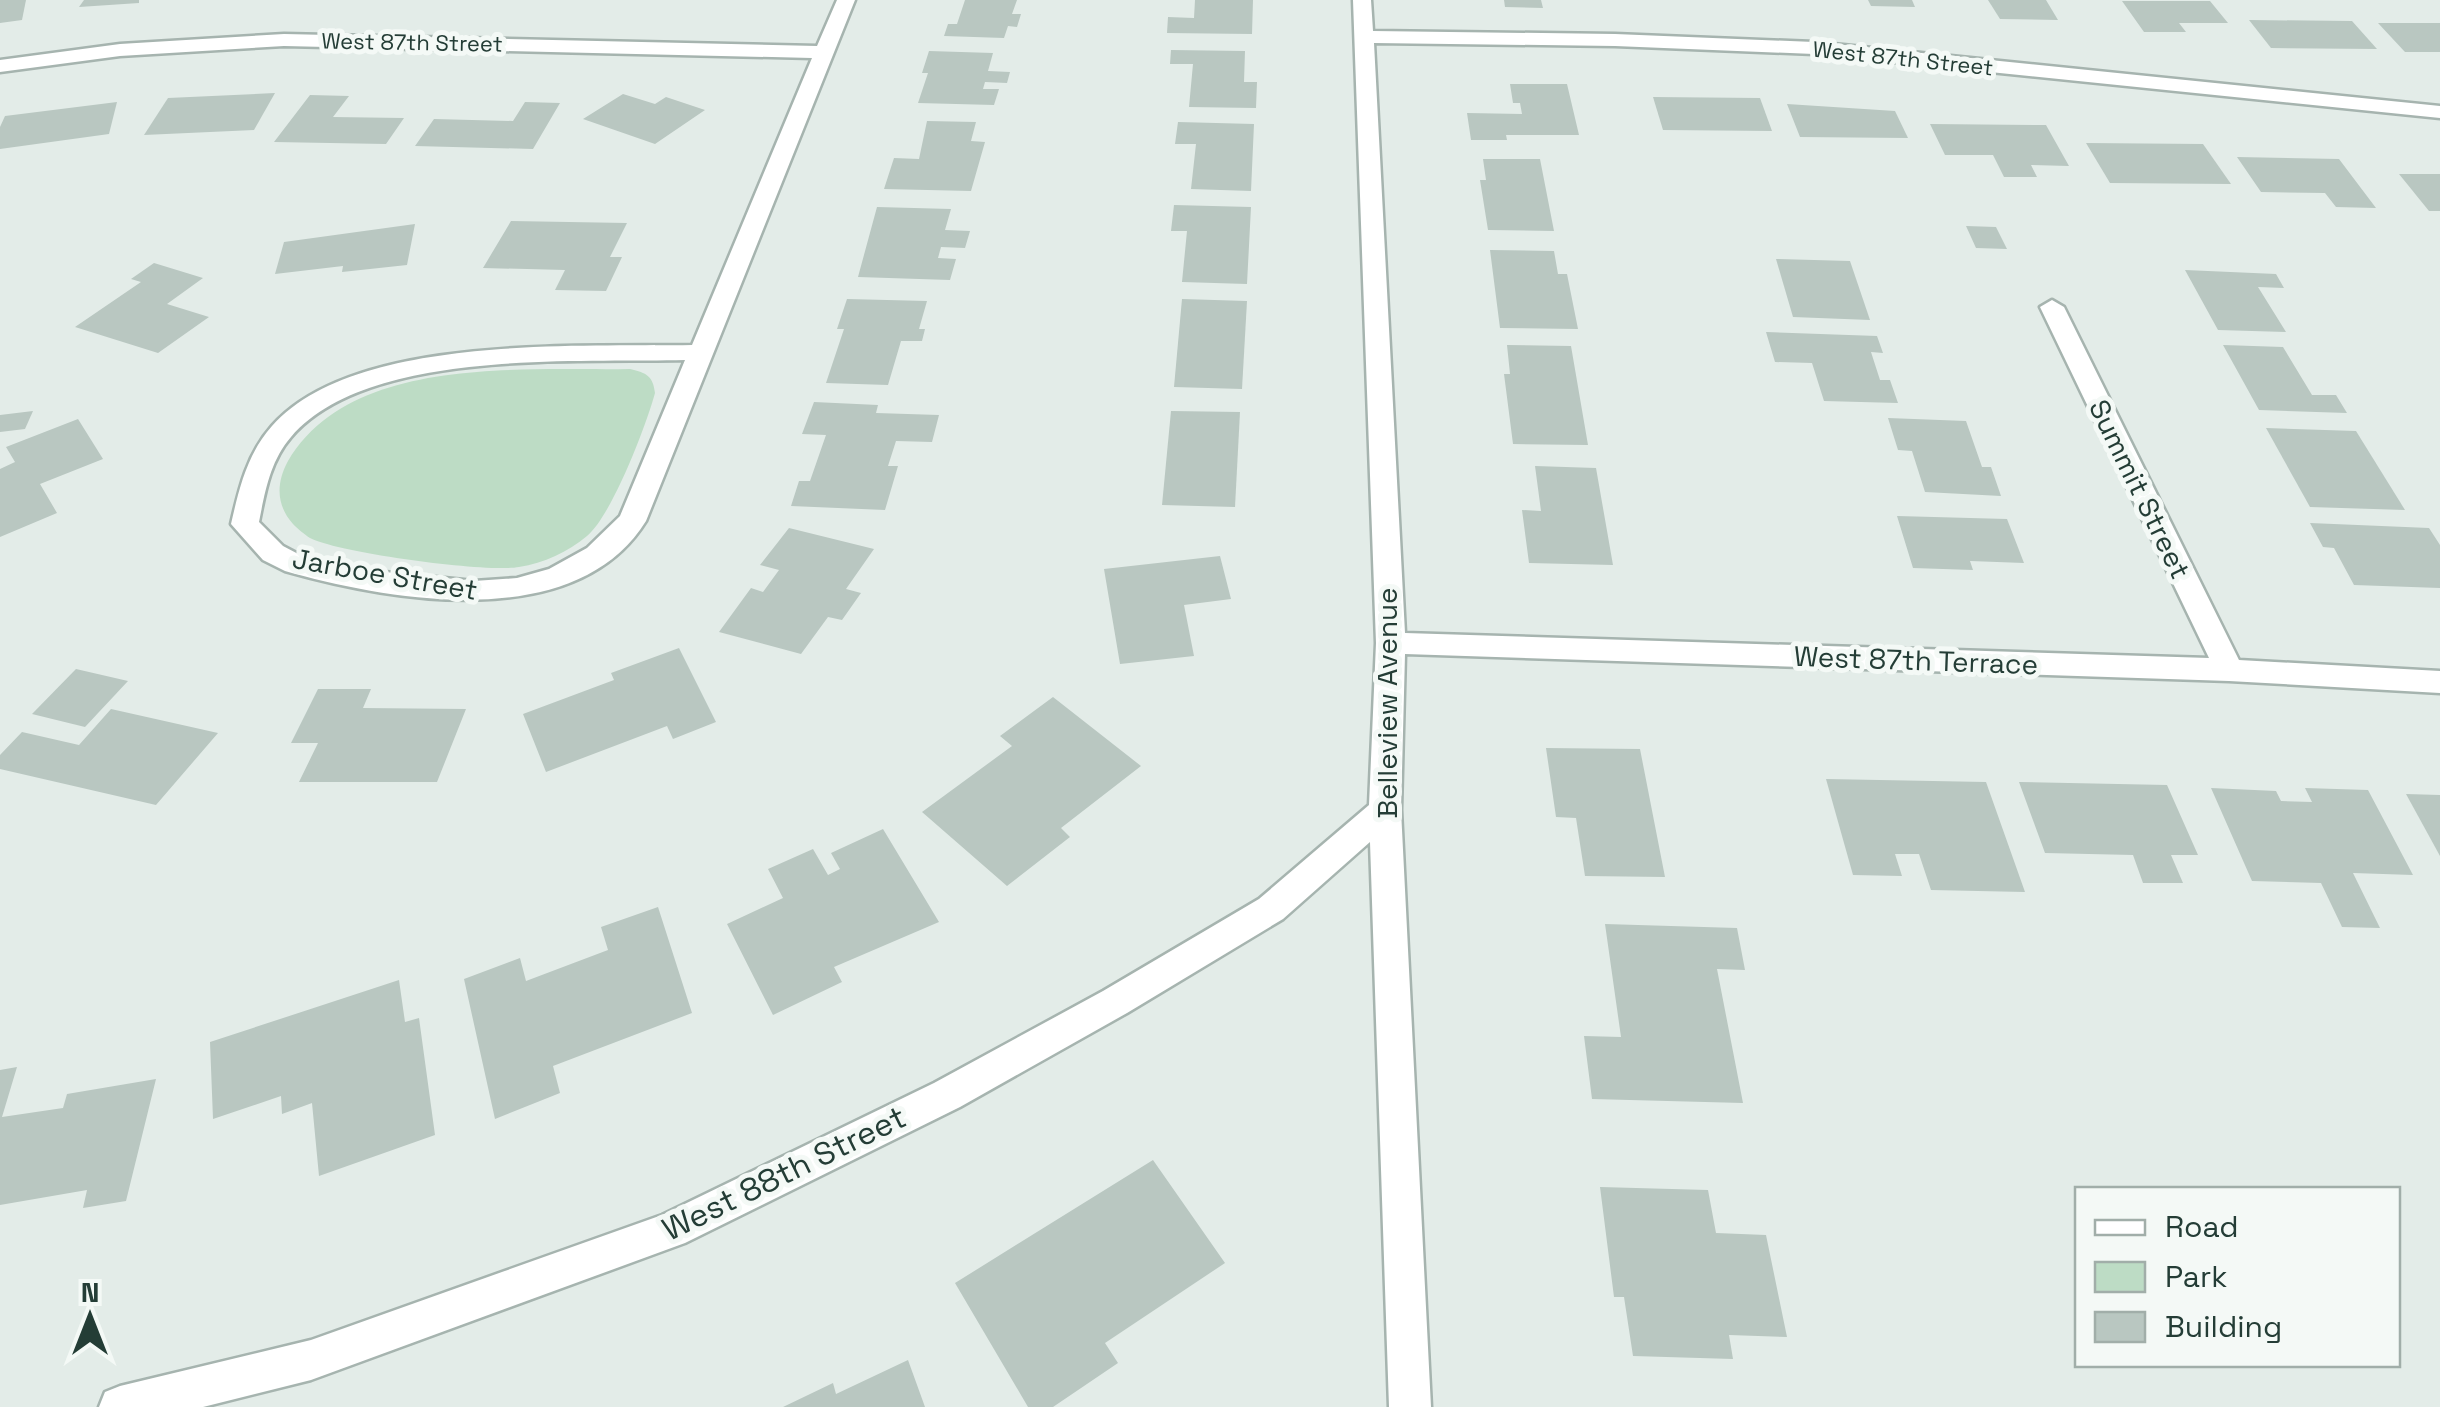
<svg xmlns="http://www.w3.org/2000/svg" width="2440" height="1407" viewBox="0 0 2440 1407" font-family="'Space Grotesk',sans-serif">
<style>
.green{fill:#bddcc5}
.building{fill:#b9c7c1}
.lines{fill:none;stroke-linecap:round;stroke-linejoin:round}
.minor-casing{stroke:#a6b4af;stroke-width:5}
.minor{fill:#fff;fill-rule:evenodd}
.labels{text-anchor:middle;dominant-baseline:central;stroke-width:10;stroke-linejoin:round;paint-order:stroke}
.far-street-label{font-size:22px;fill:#243d36;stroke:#f4f9f6}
.street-label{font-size:28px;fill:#243d36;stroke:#f4f9f6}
.near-street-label{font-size:32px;fill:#243d36;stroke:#f4f9f6}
</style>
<rect width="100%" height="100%" fill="#e3ece8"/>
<!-- green -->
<path class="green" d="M 630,369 C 647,373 653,376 655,393 C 646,426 612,515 587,536 C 568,552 544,563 519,567 C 487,573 339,553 310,538 C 305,535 297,528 293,524 C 276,505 276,483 288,461 C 351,354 523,371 630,369 Z"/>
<!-- building -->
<g class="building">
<polygon points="0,0 26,0 22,20 0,23"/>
<polygon points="84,0 139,0 139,3 79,7"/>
<polygon points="965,0 1017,0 1012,14 1021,14 1017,27 1008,26 1004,38 944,36 948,24 957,24"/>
<polygon points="1195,0 1253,0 1252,34 1167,33 1168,17 1194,18"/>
<polygon points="1504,0 1541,0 1543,8 1505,7"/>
<polygon points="1868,0 1912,0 1915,7 1871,6"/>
<polygon points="1988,0 2046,0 2058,20 2000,19"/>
<polygon points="2122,1 2210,1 2228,23 2179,23 2186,32 2144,32"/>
<polygon points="2249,20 2352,21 2377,49 2271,48"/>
<polygon points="2378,23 2440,23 2440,52 2405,52"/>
<polygon points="1171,50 1245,51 1244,82 1257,82 1256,108 1189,107 1193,64 1170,64"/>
<polygon points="929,51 993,53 988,71 1010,72 1007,83 985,82 983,89 999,89 994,105 918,103 928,73 922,73"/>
<polygon points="1510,84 1567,84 1579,135 1506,135 1507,140 1471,140 1467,113 1522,114 1520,103 1513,103"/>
<polygon points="275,93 254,130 144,135 168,98"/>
<polygon points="623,94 655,104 666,97 705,110 655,144 583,119"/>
<polygon points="310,95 349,96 333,117 404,118 386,144 274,142"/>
<polygon points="1653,97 1760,98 1772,131 1663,130"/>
<polygon points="117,102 109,134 0,149 0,127 5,116"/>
<polygon points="525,102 560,103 533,149 415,146 434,119 513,121"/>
<polygon points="1787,104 1895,111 1908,138 1800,137"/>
<polygon points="927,121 976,122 971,141 985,142 971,191 884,189 894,158 919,159"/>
<polygon points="1178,122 1254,124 1251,191 1191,189 1196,144 1175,144"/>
<polygon points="1930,124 2046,125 2069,166 2031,165 2037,177 2004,177 1993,155 1945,155"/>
<polygon points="2086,143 2203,144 2231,184 2110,183"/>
<polygon points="2237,157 2339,159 2376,208 2336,207 2325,193 2261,192"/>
<polygon points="1483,159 1540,159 1554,231 1488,230 1480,180 1486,180"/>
<polygon points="2399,174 2440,174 2440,211 2429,211"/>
<polygon points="1174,205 1251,207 1247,284 1182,282 1187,231 1171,231"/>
<polygon points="877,207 951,209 945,230 970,231 965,248 941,247 938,258 956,259 950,280 858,277"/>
<polygon points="511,221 627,223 610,257 622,257 606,291 555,290 565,270 483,268"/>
<polygon points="415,224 407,265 342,272 343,266 275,274 284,242"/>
<polygon points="1966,226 1996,227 2007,249 1976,248"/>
<polygon points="1490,250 1554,251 1558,274 1567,274 1578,329 1500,328"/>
<polygon points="1776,259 1850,261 1870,320 1793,317"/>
<polygon points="154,263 203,278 167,304 209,317 158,353 75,327 141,282 131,279"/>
<polygon points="2185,270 2276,274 2284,288 2258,287 2286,332 2218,330"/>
<polygon points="847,299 927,301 919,329 925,329 922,341 901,341 888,385 826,383 844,329 837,329"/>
<polygon points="1182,299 1247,301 1242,389 1174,387"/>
<polygon points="1766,332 1877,336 1883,353 1871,352 1880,380 1890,380 1898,403 1824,401 1812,363 1775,362"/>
<polygon points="1507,345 1571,346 1588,445 1513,444 1504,374 1510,374"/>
<polygon points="2223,345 2283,347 2312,395 2336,395 2347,413 2259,410"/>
<polygon points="814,402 878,405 876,413 939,415 932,442 896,441 888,466 898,466 885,510 791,506 799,481 810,481 826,435 802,434"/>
<polygon points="33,411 25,429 0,432 0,415"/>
<polygon points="1171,411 1240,412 1235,507 1162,505"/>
<polygon points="1888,418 1966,421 1982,467 1991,467 2001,496 1925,492 1912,451 1898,450"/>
<polygon points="78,419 103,459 40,484 57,513 0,537 0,469 15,462 6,447"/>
<polygon points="2266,428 2356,431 2405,510 2310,507"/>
<polygon points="1535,466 1596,468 1613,565 1529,563 1522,510 1541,511"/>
<polygon points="1897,516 2007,519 2024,563 1970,561 1973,570 1913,568"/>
<polygon points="2310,523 2429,528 2440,545 2440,588 2354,585 2334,548 2323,547"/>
<polygon points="789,528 874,549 846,589 861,593 842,620 828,617 801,654 719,632 751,588 763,592 779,570 760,565"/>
<polygon points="1220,556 1231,599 1184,605 1194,656 1120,664 1104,569"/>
<polygon points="679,648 716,722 673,739 667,726 546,772 523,714 614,680 611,673"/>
<polygon points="76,669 128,681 85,727 32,714"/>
<polygon points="318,689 371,689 363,708 466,709 437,782 299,782 318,743 291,743"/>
<polygon points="1053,697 1141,766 1061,828 1070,837 1007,886 922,812 1012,746 1000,736"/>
<polygon points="111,709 218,733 156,805 0,769 0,755 22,732 79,745"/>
<polygon points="1546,748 1640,749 1665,877 1585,876 1576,818 1556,817"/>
<polygon points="1826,779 1986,782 2025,892 1931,890 1919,854 1895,854 1902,876 1853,875"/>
<polygon points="2019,782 2167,785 2198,855 2171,855 2183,883 2143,883 2133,855 2045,853"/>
<polygon points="2211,788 2276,791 2281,801 2312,802 2305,788 2368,790 2413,875 2353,873 2380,928 2342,927 2321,883 2252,881"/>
<polygon points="2406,794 2440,795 2440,856"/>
<polygon points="883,829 939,922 834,967 842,982 773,1015 727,924 783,898 768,869 813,849 828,875 840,869 831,853"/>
<polygon points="658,907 692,1013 553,1066 560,1093 495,1119 464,979 520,958 526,981 608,950 601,927"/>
<polygon points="1605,924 1737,928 1745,970 1717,969 1743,1103 1592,1099 1584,1036 1621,1037"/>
<polygon points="399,980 405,1022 419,1018 435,1135 319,1176 312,1103 282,1114 281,1096 213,1119 210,1042"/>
<polygon points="17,1067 2,1117 63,1108 67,1094 156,1079 126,1201 83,1208 87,1190 0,1205 0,1070"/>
<polygon points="1153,1160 1225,1263 1105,1343 1118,1363 1053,1407 1028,1407 955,1283"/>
<polygon points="1600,1187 1708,1190 1716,1233 1766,1235 1787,1337 1729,1335 1733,1359 1633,1356 1624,1297 1614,1297"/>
<polygon points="908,1360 925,1407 783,1407 833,1383 836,1394"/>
</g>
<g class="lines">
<defs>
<g id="minor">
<path d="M 837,0 L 855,0 L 646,521 C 576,634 391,601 285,571 L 263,560 L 231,524 C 239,489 247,454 272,426 C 353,334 578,347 692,345 L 812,58 L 284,46 L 120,56 L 0,72 L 0,60 L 120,44 L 284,34 L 817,46 ZM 685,360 L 620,516 L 587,548 L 549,569 L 517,578 L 474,581 L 385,572 L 302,556 L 283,546 L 259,522 C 265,492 270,461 291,437 C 367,348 577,363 685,360 Z"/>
<polygon points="1353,0 1371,0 1373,31 1615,34 1814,42 2440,106 2440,118 1814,54 1615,46 1374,43 1405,633 2209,658 2040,307 2052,300 2064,307 2239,660 2440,671 2440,693 2229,681 1405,654 1401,810 1431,1407 1389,1407 1370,842 1283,919 1127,1013 960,1107 685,1243 311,1380 203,1407 99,1407 105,1392 120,1386 311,1340 662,1215 934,1083 1103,991 1259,899 1369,805 1376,643"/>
</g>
</defs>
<!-- minor casing -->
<use href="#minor" class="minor-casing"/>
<!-- minor -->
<use href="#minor" class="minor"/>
</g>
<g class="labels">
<!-- far-street labels -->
<g class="far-street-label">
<text transform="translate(412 42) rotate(1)">West 87th Street</text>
<text transform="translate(1903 58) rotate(6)">West 87th Street</text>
</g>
<!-- street labels -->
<g class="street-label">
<text transform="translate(2140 489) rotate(64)">Summit Street</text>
<text transform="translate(385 574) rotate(10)">Jarboe Street</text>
<text transform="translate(1916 660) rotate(2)">West 87th Terrace</text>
<text transform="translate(1387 703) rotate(-90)">Belleview Avenue</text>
</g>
<!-- near-street labels -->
<g class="near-street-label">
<text transform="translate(784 1173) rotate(-26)">West 88th Street</text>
</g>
</g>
<!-- legend -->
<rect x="2075" y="1187" width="325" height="180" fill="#f4f9f6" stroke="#a1aea9" stroke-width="2.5"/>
<rect x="2095" y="1220" width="50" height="15" fill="#ffffff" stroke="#a1aea9" stroke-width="2.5"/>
<text x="2165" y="1237" font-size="30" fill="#243d36">Road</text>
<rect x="2095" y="1262" width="50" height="30" fill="#bddcc5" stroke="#a1aea9" stroke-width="2.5"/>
<text x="2165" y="1287" font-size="30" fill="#243d36">Park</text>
<rect x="2095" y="1312" width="50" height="30" fill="#b9c7c1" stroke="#a1aea9" stroke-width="2.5"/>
<text x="2165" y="1337" font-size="30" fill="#243d36">Building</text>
<!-- north arrow -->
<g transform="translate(90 1317)" stroke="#f4f9f6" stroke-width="8" paint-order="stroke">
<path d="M0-8L18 38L0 25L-18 38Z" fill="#243d36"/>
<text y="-15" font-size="28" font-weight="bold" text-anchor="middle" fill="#243d36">N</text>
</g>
</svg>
